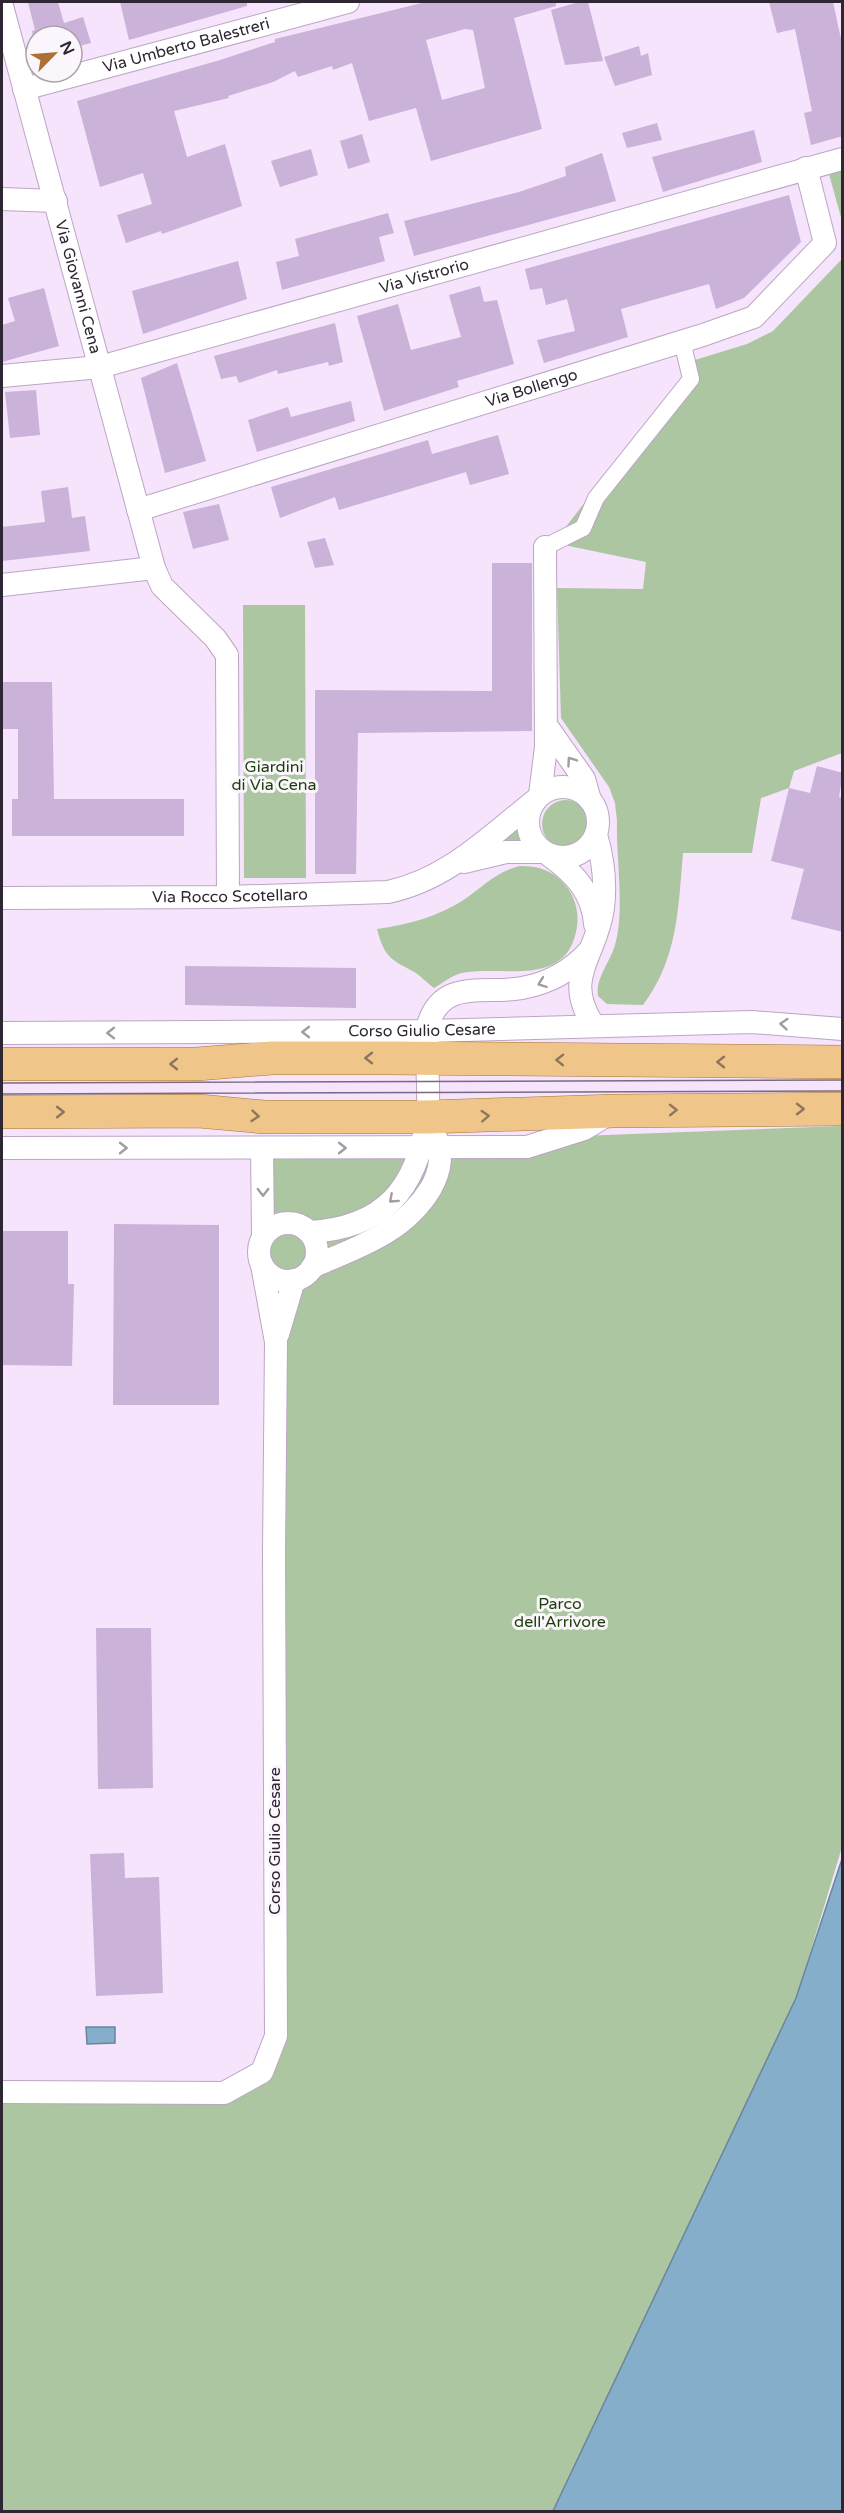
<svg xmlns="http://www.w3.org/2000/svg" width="844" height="2513" viewBox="0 0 844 2513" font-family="'Varela Round',sans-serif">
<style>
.green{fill:#abc6a0}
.water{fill:#84aeca;stroke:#6a859c;stroke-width:1.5}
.building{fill:#cab2d9;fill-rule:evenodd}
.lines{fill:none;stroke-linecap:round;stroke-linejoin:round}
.pedestrian-casing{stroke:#bca6c4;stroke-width:18}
.minor-casing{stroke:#bca6c4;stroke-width:24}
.primary-casing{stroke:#a47438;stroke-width:34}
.pedestrian{stroke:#fff;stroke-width:16}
.minor{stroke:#fff;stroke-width:22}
.primary{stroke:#efc58a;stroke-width:33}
.tram{stroke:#786c7c;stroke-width:1.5}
.oneway{stroke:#a19da3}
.oneway2{stroke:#8e765e}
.labels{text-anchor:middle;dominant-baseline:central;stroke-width:6;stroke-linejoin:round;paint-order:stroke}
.street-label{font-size:16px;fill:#2e2632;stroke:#faf6fc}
.park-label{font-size:16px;fill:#1b3e06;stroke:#faf6fc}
</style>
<rect width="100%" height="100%" fill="#f6e3fc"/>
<!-- green -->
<g class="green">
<polygon points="842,171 842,221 829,174"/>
<path d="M 842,259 L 842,753 L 794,771 L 789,788 L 761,798 L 752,853 L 683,853 C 678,910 678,958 643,1005 L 607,1004 L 598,996 C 595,978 610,963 615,945 C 625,911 616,859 617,821 L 615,803 L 609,787 L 561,718 L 557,588 L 643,589 L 646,562 L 564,545 L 565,528 L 695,360 L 747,344 L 773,331 Z"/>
<polygon points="243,605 305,605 306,878 244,878"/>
<circle cx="566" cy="824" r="24"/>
<polygon points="519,825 525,843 494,847"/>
<path d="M 520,866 C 538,866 553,870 565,885 C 576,898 580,914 576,932 C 564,988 501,965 462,973 C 452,975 443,983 434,988 C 428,984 422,977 416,973 C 391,959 385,959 377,929 C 407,925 440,916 465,899 C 484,886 497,871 520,866 Z"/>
<polygon points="842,1126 842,1847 792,2013 554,2511 2,2511 2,2092 224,2093 262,2072 276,2036 277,1380 262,1148"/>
</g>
<!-- water -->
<g class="water">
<polygon points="842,1859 842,2511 553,2511 796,1998"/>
<polygon points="86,2027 115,2027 115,2043 87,2044"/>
</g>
<!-- building -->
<g class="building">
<polygon points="28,2 58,2 64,23 83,17 91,43 72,48 72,36 33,36 32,31 35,30"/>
<polygon points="120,2 247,2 247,6 129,40"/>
<path d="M 426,2 L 556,2 L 556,6 L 514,18 L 542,129 L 431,161 L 416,108 L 369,121 L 352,63 L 333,70 L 332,66 L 298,77 L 295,71 L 273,82 L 228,96 L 229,98 L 174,111 L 187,157 L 225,144 L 242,206 L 162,234 L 161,231 L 126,243 L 117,215 L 152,204 L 143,173 L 100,187 L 77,101 L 220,60 L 275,42 L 275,39 ZM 465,29 L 473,30 L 485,88 L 442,100 L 426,40 Z"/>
<polygon points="579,2 588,2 603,61 565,65 551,10"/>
<polygon points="769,2 833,2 843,48 843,136 811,145 804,113 812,111 795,29 777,33"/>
<polygon points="639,46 641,56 648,53 652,75 615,86 604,57"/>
<polygon points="657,123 662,140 627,148 622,133"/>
<polygon points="754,130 762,162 663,192 652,157"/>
<polygon points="362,134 370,162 348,169 340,141"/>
<polygon points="311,149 318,175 280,187 271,161"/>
<polygon points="602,153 616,201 414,256 404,221 519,192 566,176 565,167"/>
<polygon points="789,195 801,242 744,298 716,309 709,284 621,309 628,337 544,363 537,340 575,331 567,299 546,305 542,288 530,290 525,269"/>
<polygon points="388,213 394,233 379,237 385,261 282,290 276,262 299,256 295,239"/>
<polygon points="238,261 247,299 143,334 132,291"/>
<polygon points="480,286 484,302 497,300 514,364 457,381 459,387 384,411 357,316 398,304 411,350 461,337 449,295"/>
<polygon points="44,288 59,346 2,362 2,325 15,321 8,298"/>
<polygon points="335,323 343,362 329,366 328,362 278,374 277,370 239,383 236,376 221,379 214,356"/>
<polygon points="177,363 206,461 165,473 141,378"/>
<polygon points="36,390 40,435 10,438 5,392"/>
<polygon points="351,401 355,421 257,452 248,420 288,407 291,417"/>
<polygon points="498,435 509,474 470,485 466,472 339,510 335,497 280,518 271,487 428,440 432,454"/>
<polygon points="68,487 72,518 85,516 90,551 2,561 2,527 45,522 41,491"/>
<polygon points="219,504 229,540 193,549 183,512"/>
<polygon points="325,538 334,565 315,568 307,542"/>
<polygon points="492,563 532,563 532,731 358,733 356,874 315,874 315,690 492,691"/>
<polygon points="2,682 52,682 54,799 184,799 184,836 12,836 12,799 18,799 18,729 2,729"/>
<polygon points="817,766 843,773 839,797 843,798 843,932 791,919 804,869 771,861 789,788 810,793"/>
<polygon points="185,966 356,968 356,1008 185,1005"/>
<polygon points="114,1224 219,1225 219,1405 113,1405"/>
<polygon points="2,1231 68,1231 68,1284 74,1284 72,1366 2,1365"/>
<polygon points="96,1628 151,1628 153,1788 98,1789"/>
<polygon points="124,1853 125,1878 159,1877 163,1993 96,1996 90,1854"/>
</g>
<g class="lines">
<defs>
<polyline id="pedestrian" points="545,547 583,528 596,498 691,379 682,341"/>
<g id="minor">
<path id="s1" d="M 2,6 L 154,568 L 162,586 L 215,638 L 227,655 L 228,897"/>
<path id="s2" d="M 24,89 L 348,2"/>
<polyline points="2,199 56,201"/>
<path id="s3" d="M 2,376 L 100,367 L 842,159"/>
<path id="s4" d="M 138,510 L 703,335 L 754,317 L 825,243 L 806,168"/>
<polyline points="2,585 154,568"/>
<polyline points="546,725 584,779 590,800"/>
<circle cx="563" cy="822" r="35"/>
<polyline points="540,795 546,747 545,547"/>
<path d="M 550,856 C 574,873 593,893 595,924"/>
<polyline points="464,862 506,852 542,852"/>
<path id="s5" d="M 2,898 L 228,897 L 388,892 C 446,880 488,838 533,802"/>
<path d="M 594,1026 C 561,977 597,956 603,908 C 606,883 603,858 596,835"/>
<path id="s6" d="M 2,1033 L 428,1031 L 752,1022 L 842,1029"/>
<polyline points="2,1148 527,1147 584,1129 611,1113"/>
<polyline points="262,1148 263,1236"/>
<circle cx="288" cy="1252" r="29"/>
<path d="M 309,1232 C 384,1228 417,1189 427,1117 C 431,1087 424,1056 428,1025 C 442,977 487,995 522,988 C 550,983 571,971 589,951"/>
<path d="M 312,1267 C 358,1247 404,1233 431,1188 C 441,1170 443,1154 435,1135"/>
<polyline points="278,1334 294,1280"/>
<polyline points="2,2092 224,2093 262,2072 276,2036 274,1552 276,1342 262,1265"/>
</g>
<g id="primary">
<polyline points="2,1064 197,1064 272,1058 386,1058 842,1062"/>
<polyline points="2,1112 199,1111 264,1117 427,1117 614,1111 842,1109"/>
</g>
</defs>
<!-- pedestrian casing -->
<use href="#pedestrian" class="pedestrian-casing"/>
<!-- minor casing -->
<use href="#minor" class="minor-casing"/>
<!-- primary casing -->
<use href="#primary" class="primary-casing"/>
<!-- pedestrian -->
<use href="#pedestrian" class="pedestrian"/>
<!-- minor -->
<use href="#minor" class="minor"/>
<!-- primary -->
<use href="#primary" class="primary"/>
<!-- tram -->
<g class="tram">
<polyline points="2,1083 842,1080"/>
<polyline points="2,1094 842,1091"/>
</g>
</g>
<!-- one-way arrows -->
<defs><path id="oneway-chevron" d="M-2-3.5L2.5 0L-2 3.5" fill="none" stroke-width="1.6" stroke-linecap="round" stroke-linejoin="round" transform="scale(1.5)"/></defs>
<g class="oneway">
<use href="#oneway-chevron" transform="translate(571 761) rotate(-125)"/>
<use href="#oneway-chevron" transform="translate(542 983) rotate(160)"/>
<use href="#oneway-chevron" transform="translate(784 1024) rotate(-176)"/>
<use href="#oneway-chevron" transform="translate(306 1032) rotate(180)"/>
<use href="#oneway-chevron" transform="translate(111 1033) rotate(180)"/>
<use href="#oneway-chevron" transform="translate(123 1148)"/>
<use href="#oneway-chevron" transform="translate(342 1148)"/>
<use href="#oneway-chevron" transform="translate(263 1192) rotate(90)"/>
<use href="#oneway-chevron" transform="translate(393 1199) rotate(138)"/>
</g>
<g class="oneway2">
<use href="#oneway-chevron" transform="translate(369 1058) rotate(180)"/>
<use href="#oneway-chevron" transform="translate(560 1060) rotate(-179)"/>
<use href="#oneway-chevron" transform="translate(721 1062) rotate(-180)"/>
<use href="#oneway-chevron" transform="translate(174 1064) rotate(180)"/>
<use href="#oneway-chevron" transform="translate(800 1109)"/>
<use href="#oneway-chevron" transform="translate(673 1110) rotate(-1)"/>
<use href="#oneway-chevron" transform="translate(60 1112)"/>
<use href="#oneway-chevron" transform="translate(255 1116) rotate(5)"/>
<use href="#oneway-chevron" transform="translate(485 1116) rotate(-3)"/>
</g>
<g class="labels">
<!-- street labels -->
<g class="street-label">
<text stroke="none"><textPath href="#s2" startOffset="168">Via Umberto Balestreri</textPath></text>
<text stroke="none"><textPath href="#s3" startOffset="435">Via Vistrorio</textPath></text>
<text stroke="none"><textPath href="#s1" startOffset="291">Via Giovanni Cena</textPath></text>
<text stroke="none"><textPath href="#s4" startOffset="412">Via Bollengo</textPath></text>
<text stroke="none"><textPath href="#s5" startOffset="228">Via Rocco Scotellaro</textPath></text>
<text stroke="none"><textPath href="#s6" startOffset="420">Corso Giulio Cesare</textPath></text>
<text transform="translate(275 1841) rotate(-90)">Corso Giulio Cesare</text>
</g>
<!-- park labels -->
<g class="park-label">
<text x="274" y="767">Giardini<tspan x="274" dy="18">di Via Cena</tspan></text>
<text x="560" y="1604">Parco<tspan x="560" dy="18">dell'Arrivore</tspan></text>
</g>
</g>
<!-- border -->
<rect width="844" height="2513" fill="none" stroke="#2e2632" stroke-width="6"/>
<!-- north arrow -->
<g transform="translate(54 54) rotate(65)"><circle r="28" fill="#faf6fc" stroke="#a8a3ab" stroke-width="1.5"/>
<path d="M0-4.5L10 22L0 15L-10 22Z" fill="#ad6f34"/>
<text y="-9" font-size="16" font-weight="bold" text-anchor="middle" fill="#2e2632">N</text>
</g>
</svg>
